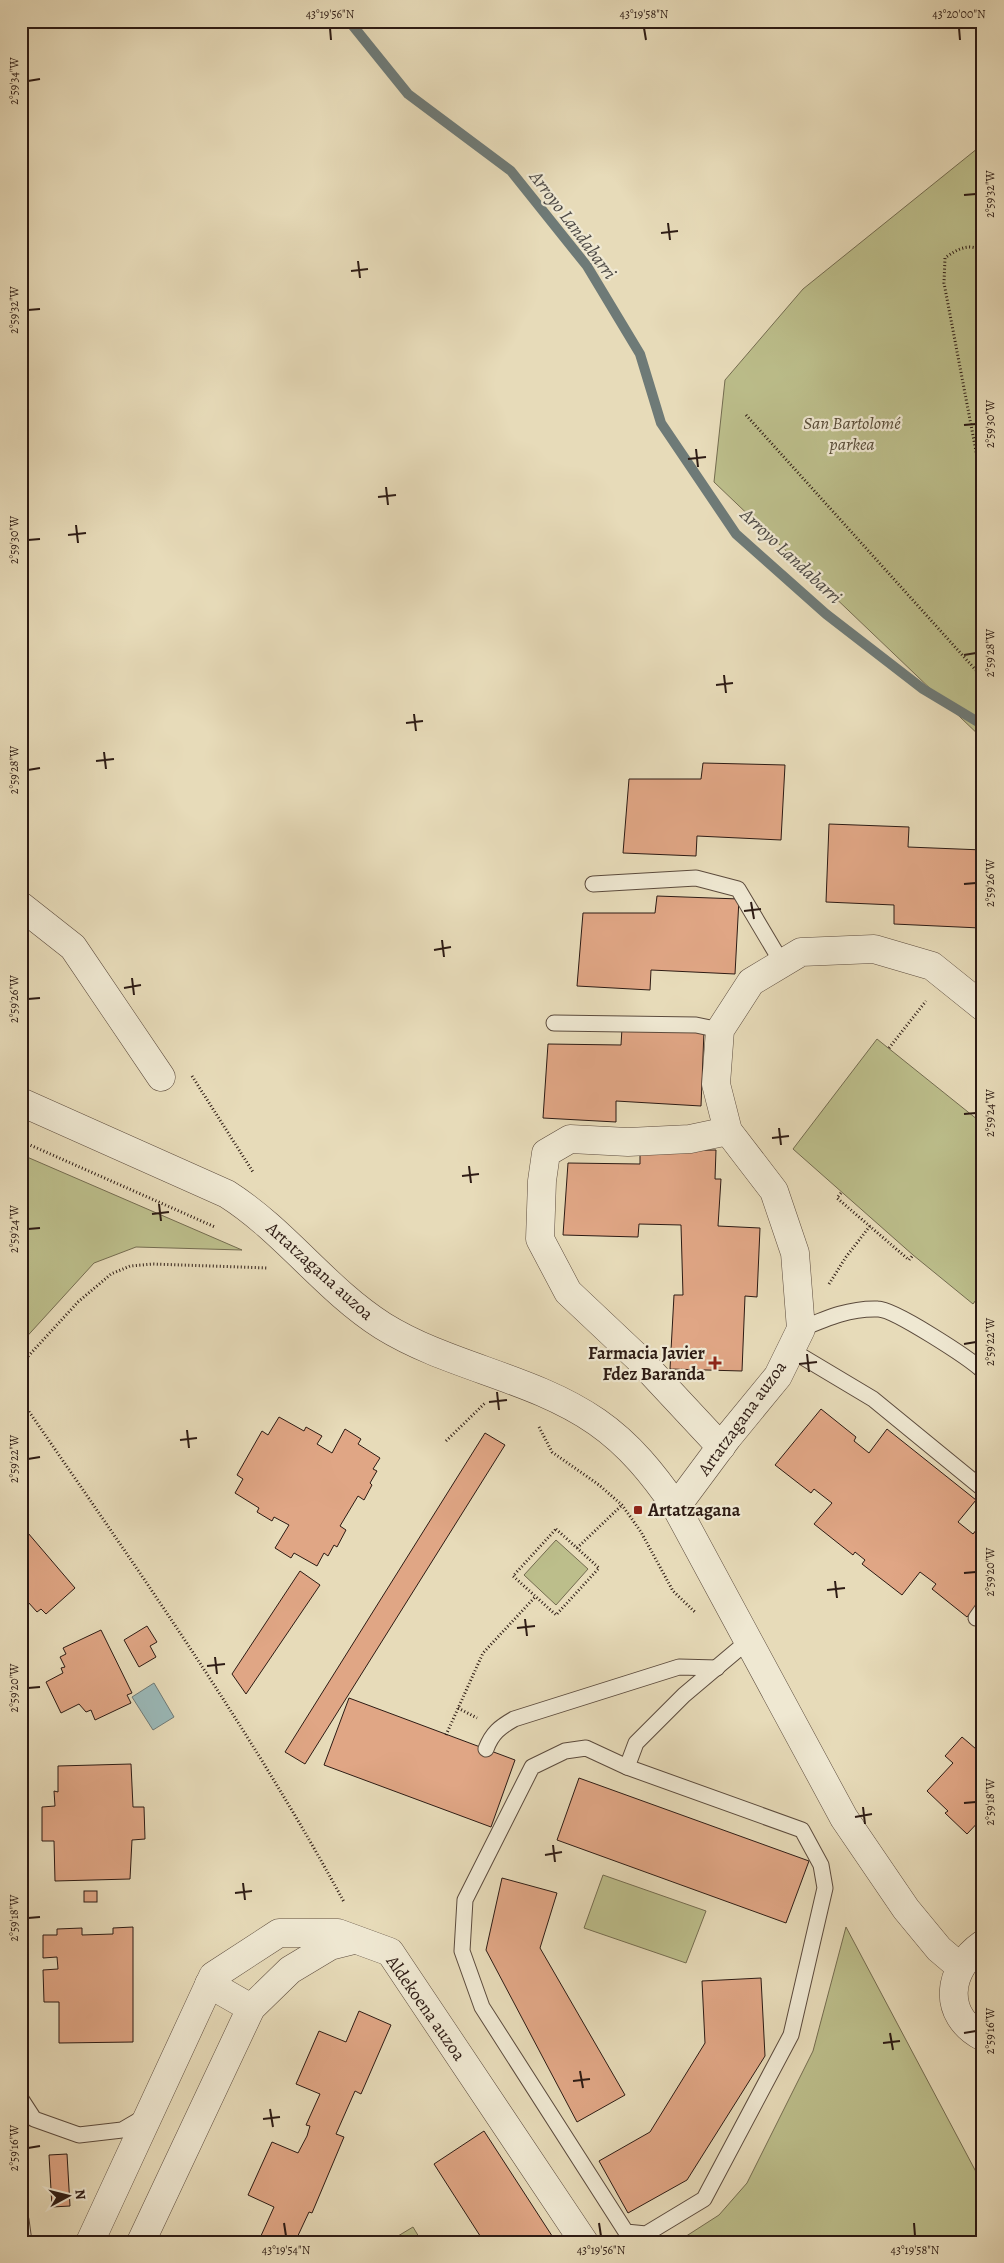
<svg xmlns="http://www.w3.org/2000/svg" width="1004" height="2263" viewBox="0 0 1004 2263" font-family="Alegreya,serif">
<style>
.green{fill:#bcbe8b;stroke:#746c50}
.water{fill:#9ab9b9;stroke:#6e7a77}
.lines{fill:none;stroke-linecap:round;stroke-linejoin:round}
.stream{stroke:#6e7a77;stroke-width:10}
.building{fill:#e0a685;stroke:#2d1b14}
.lane-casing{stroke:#5c4b3d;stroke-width:17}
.street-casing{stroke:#5c4b3d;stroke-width:29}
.path{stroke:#2d1b14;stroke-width:3;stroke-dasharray:1 2.5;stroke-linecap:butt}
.lane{stroke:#efe8d2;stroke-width:15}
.street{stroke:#efe8d2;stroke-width:28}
.ticks{fill:none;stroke:#2d1b14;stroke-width:2}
.poi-dot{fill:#8f2418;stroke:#efe8d2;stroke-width:2}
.labels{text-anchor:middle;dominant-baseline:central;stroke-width:4.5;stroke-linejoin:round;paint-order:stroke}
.park-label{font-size:18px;font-style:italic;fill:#584c38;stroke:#efe8d2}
.street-label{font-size:18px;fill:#2d1b14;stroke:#efe8d2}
.poi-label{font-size:18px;font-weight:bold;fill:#2d1b14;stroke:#efe8d2;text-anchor:end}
.water-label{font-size:19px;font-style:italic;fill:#4e4a46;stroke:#efe8d2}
.neatline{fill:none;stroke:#2d1b14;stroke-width:2}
.ticks-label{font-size:12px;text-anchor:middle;fill:#2d1b14}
</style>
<rect width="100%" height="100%" fill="#e7dbb9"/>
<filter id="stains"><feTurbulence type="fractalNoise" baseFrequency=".004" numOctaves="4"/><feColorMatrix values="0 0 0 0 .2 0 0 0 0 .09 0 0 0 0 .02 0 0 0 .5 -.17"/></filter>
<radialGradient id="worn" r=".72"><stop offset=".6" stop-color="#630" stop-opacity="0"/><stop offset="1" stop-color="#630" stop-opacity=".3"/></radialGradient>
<!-- green -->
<g class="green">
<polygon points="983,144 983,739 714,482 725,380 803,289"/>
<polygon points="877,1039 983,1124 983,1290 973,1304 913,1255 793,1149"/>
<polygon points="27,1157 242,1250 136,1247 94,1263 21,1343 21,1169"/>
<polygon points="556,1540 588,1569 556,1605 524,1575"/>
<polygon points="603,1875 706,1911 686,1963 584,1928"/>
<polygon points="846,1927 983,2185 983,2242 677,2242 719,2215 747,2183 813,2051"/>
<polygon points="413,2227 422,2242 388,2242"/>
</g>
<!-- water -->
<polygon class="water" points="154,1683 174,1717 153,1730 132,1697"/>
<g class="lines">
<!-- stream -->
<polyline class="stream" points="349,21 408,94 511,171 587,266 640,354 661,423 736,534 826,614 923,689 983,725"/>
</g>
<!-- building -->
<g class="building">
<polygon points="703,763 785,765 781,840 697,836 696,856 623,853 629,779 701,779"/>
<polygon points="829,824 909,827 908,847 983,850 980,928 894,924 894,905 826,902"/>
<polygon points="657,896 739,899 735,974 651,970 650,990 577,986 583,913 655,913"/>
<polygon points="622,1028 704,1031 701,1106 616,1101 616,1122 543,1118 548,1044 621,1045"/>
<polygon points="716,1150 715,1179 721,1179 718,1226 760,1228 757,1297 745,1296 742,1371 670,1369 674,1295 683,1295 681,1225 639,1224 638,1237 563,1235 568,1163 640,1164 640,1151"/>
<polygon points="821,1409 856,1437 854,1441 869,1453 887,1429 976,1500 958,1522 973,1534 977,1529 983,1533 983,1597 967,1617 932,1589 936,1584 920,1572 902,1595 862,1564 865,1560 855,1552 853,1555 814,1524 832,1503 814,1489 811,1493 775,1465"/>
<polygon points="279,1417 304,1431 306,1427 322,1436 317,1444 332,1453 345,1429 361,1439 358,1444 380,1458 373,1469 377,1471 370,1483 372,1485 364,1500 358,1496 340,1526 346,1530 337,1547 334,1545 328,1556 324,1553 317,1566 294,1553 291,1558 275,1548 289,1525 274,1517 272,1521 257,1512 259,1508 235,1493 243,1479 237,1475 262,1431 268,1435"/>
<polygon points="485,1433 505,1445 305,1764 285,1752"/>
<polygon points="21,1532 25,1536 28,1533 75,1588 46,1614 41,1609 37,1612 28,1602 21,1608"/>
<polygon points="300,1571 320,1585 246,1694 232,1674"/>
<polygon points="147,1626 157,1642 150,1646 156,1657 139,1667 124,1640"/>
<polygon points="101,1630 132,1693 127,1695 131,1703 95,1720 91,1710 86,1712 79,1704 61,1713 46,1682 63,1673 61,1668 65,1667 60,1657 66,1654 63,1648"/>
<polygon points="349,1698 515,1760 491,1827 324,1765"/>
<polygon points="962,1737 983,1755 983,1817 967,1834 945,1813 948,1811 927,1791 953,1763 945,1756"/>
<polygon points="131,1764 133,1807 144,1807 145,1839 132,1840 130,1879 55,1881 54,1841 42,1841 42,1807 55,1806 54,1791 58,1792 58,1766"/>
<polygon points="579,1778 809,1861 786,1923 557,1840"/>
<polygon points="502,1878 557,1893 540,1948 625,2095 577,2122 486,1950"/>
<rect x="84" y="1891" width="13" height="11"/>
<polygon points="133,1927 133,2042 59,2043 59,2002 44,2002 43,1970 58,1969 57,1957 43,1958 43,1935 57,1935 57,1929 82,1928 82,1935 113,1934 113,1928"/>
<polygon points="761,1978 765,2056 687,2180 628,2213 599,2161 650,2132 705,2043 702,1981"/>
<polygon points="359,2011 391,2025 361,2094 355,2091 336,2134 344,2137 312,2213 309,2212 295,2242 266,2242 260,2238 274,2207 248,2195 272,2142 298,2153 307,2136 310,2126 306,2125 320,2094 296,2084 319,2031 346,2042"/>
<polygon points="484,2131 556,2242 484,2242 434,2164"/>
<polygon points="67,2154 70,2206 52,2207 49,2155"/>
</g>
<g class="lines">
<defs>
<g id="lane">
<polyline points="593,884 696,878 738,889 782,963"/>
<polyline points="554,1023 696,1025 720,1030"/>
<path d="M 801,1329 C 827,1318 850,1308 878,1309 C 894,1309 969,1358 983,1371"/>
<polyline points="791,1350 873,1399 983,1489"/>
<polyline points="976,1618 983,1608"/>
<polygon points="586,1748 627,1767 802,1830 821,1865 825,1888 791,2035 704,2199 646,2234 626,2232 482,2007 462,1951 465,1900 532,1767 565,1751"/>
<path d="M 486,1749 C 492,1733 500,1727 514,1719 L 679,1667 L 717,1668"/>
<polyline points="627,1767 636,1743 684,1695 748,1641"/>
<polyline points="21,2099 34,2119 79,2135 122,2130 146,2116"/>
<polyline points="21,2220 24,2242"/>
</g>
<g id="street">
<polyline points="21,906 73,947 161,1077"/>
<path d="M 21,1102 L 227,1194 C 285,1231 325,1289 383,1326 C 449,1367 532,1377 597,1422 C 630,1445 653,1474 676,1507 L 844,1818 L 906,1909 L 939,1949 L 959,1966"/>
<polyline points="721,1447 638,1358 568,1292 540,1239 542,1181 546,1153 570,1139 628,1142 690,1139 728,1131"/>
<polyline points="676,1507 728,1437 778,1376 801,1329 795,1253 774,1191 728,1131 716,1084 720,1030 751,982 801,952 874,949 932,966 983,1007"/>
<path d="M 983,1944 C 947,1969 941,2015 983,2037"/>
<polyline points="209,1984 251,2008"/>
<polyline points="90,2242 213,1976 279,1933 338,1933 390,1952 584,2242"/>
<polyline points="141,2242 251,2008 290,1970 330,1946 354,1940"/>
</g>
</defs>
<!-- lane casing -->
<use href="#lane" class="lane-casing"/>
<!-- street casing -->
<use href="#street" class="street-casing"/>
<!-- path -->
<g class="path">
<path d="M 983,252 C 970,242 957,249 945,258 L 944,283 L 983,488"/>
<polyline points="746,415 983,678"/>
<polyline points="978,964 983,957"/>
<polyline points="889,1048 926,1001"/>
<polyline points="192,1076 253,1172"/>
<polyline points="21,1141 215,1227"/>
<polyline points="841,1193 837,1198 909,1260 913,1255"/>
<polyline points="829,1284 846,1257 870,1226"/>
<polyline points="21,1364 78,1302 111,1274 130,1266 153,1264 268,1268"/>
<path d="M 21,1400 C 134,1564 249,1727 344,1902"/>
<polyline points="539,1427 552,1452 599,1485 622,1505 641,1532 673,1591 696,1613"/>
<polyline points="446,1441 485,1403"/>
<polygon points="556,1529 599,1568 556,1615 513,1576"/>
<polyline points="577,1548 622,1505"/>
<polyline points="458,1708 477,1718"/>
<polyline points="446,1735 483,1653 536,1596"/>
</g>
<!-- lane -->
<use href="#lane" class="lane"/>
<!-- street -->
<use href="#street" class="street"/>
</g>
<!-- ticks -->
<path class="ticks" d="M 330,28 L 331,40M 644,28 L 646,40M 959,28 L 960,40M 28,81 L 40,79M 964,195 L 976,194M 668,223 L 670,240M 661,233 L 678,231M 358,261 L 360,278M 351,271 L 368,269M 28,310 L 40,309M 964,425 L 976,424M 696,449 L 698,467M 688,459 L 706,457M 386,487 L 388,505M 378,497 L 396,495M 76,525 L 78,543M 68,535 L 86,533M 28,540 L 40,539M 964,655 L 976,653M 724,675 L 726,693M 716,685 L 733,683M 414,714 L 416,731M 406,723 L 423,721M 104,752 L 106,769M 96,761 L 114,759M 28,770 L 40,768M 964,884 L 976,883M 751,902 L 754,919M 744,911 L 761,909M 442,940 L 444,957M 434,950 L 451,947M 132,978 L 134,995M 124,988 L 141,985M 28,999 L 40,998M 964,1114 L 976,1113M 779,1128 L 781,1145M 772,1138 L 789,1136M 469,1166 L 471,1183M 462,1176 L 479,1174M 159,1204 L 161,1221M 152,1214 L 169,1212M 28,1229 L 40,1228M 964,1344 L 976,1342M 807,1354 L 809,1372M 799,1364 L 817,1362M 497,1392 L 499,1410M 489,1402 L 507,1400M 187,1430 L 189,1448M 180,1440 L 197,1438M 28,1459 L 40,1457M 964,1573 L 976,1572M 835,1581 L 837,1598M 827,1590 L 845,1588M 525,1619 L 527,1636M 517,1628 L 535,1626M 215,1657 L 217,1674M 207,1666 L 225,1664M 28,1688 L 40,1687M 964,1803 L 976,1802M 863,1807 L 865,1824M 855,1817 L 872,1814M 553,1845 L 555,1862M 545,1855 L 562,1852M 243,1883 L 245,1900M 235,1893 L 252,1891M 28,1918 L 40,1917M 890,2033 L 893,2050M 964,2033 L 976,2031M 883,2043 L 900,2041M 580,2071 L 583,2088M 573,2081 L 590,2079M 270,2109 L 273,2127M 263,2119 L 280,2117M 28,2148 L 40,2146M 284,2223 L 286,2236M 599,2223 L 601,2236M 914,2223 L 915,2236"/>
<!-- markers -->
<g class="poi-dot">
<path d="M712.5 1355.5h5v5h5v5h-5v5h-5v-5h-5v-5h5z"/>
<rect x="633" y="1505" width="10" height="10" rx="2.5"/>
</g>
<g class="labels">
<!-- park labels -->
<g class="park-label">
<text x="852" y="423">San Bartolomé<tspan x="852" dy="21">parkea</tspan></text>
</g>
<!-- street labels -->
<g class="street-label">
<text transform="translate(320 1271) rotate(42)">Artatzagana auzoa</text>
<text transform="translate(742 1418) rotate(-54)">Artatzagana auzoa</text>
<text transform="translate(426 2008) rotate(55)">Aldekoena auzoa</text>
</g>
<!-- poi labels -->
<g class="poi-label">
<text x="705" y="1353">Farmacia Javier<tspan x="705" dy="21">Fdez Baranda</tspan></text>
<text x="648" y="1510" text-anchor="start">Artatzagana</text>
</g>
<!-- water labels -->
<g class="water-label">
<text transform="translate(573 225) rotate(53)">Arroyo Landabarri</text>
<text transform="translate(791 556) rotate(43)">Arroyo Landabarri</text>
</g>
</g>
<!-- margin -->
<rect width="1004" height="2263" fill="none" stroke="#e7dbb9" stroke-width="55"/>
<!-- north arrow -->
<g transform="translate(68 2196) rotate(83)" stroke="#efe8d2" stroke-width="4" paint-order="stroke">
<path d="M0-4L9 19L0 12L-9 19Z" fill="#2d1b14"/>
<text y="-8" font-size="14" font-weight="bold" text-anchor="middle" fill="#2d1b14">N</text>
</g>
<rect x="28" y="28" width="948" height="2208" class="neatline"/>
<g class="ticks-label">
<text x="330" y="18">43°19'56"N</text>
<text x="644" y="18">43°19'58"N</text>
<text x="959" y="18">43°20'00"N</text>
<text transform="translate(14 81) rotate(-90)" y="4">2°59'34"W</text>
<text transform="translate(990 194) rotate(-90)" y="4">2°59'32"W</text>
<text transform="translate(14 310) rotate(-90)" y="4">2°59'32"W</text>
<text transform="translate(990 424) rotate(-90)" y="4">2°59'30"W</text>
<text transform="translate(14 540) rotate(-90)" y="4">2°59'30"W</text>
<text transform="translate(990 653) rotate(-90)" y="4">2°59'28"W</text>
<text transform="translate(14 770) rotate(-90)" y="4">2°59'28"W</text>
<text transform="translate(990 883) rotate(-90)" y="4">2°59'26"W</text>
<text transform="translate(14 999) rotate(-90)" y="4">2°59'26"W</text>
<text transform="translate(990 1113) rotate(-90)" y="4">2°59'24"W</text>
<text transform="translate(14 1229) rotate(-90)" y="4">2°59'24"W</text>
<text transform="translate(990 1342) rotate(-90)" y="4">2°59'22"W</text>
<text transform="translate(14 1459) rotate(-90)" y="4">2°59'22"W</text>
<text transform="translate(990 1572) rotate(-90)" y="4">2°59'20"W</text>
<text transform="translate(14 1688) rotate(-90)" y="4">2°59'20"W</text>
<text transform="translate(990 1802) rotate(-90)" y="4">2°59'18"W</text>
<text transform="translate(14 1918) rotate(-90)" y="4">2°59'18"W</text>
<text transform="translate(990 2031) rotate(-90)" y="4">2°59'16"W</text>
<text transform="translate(14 2148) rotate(-90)" y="4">2°59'16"W</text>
<text x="286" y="2254">43°19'54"N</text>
<text x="601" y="2254">43°19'56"N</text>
<text x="915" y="2254">43°19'58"N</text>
</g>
<rect width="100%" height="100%" filter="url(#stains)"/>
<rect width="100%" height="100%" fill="url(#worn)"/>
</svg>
